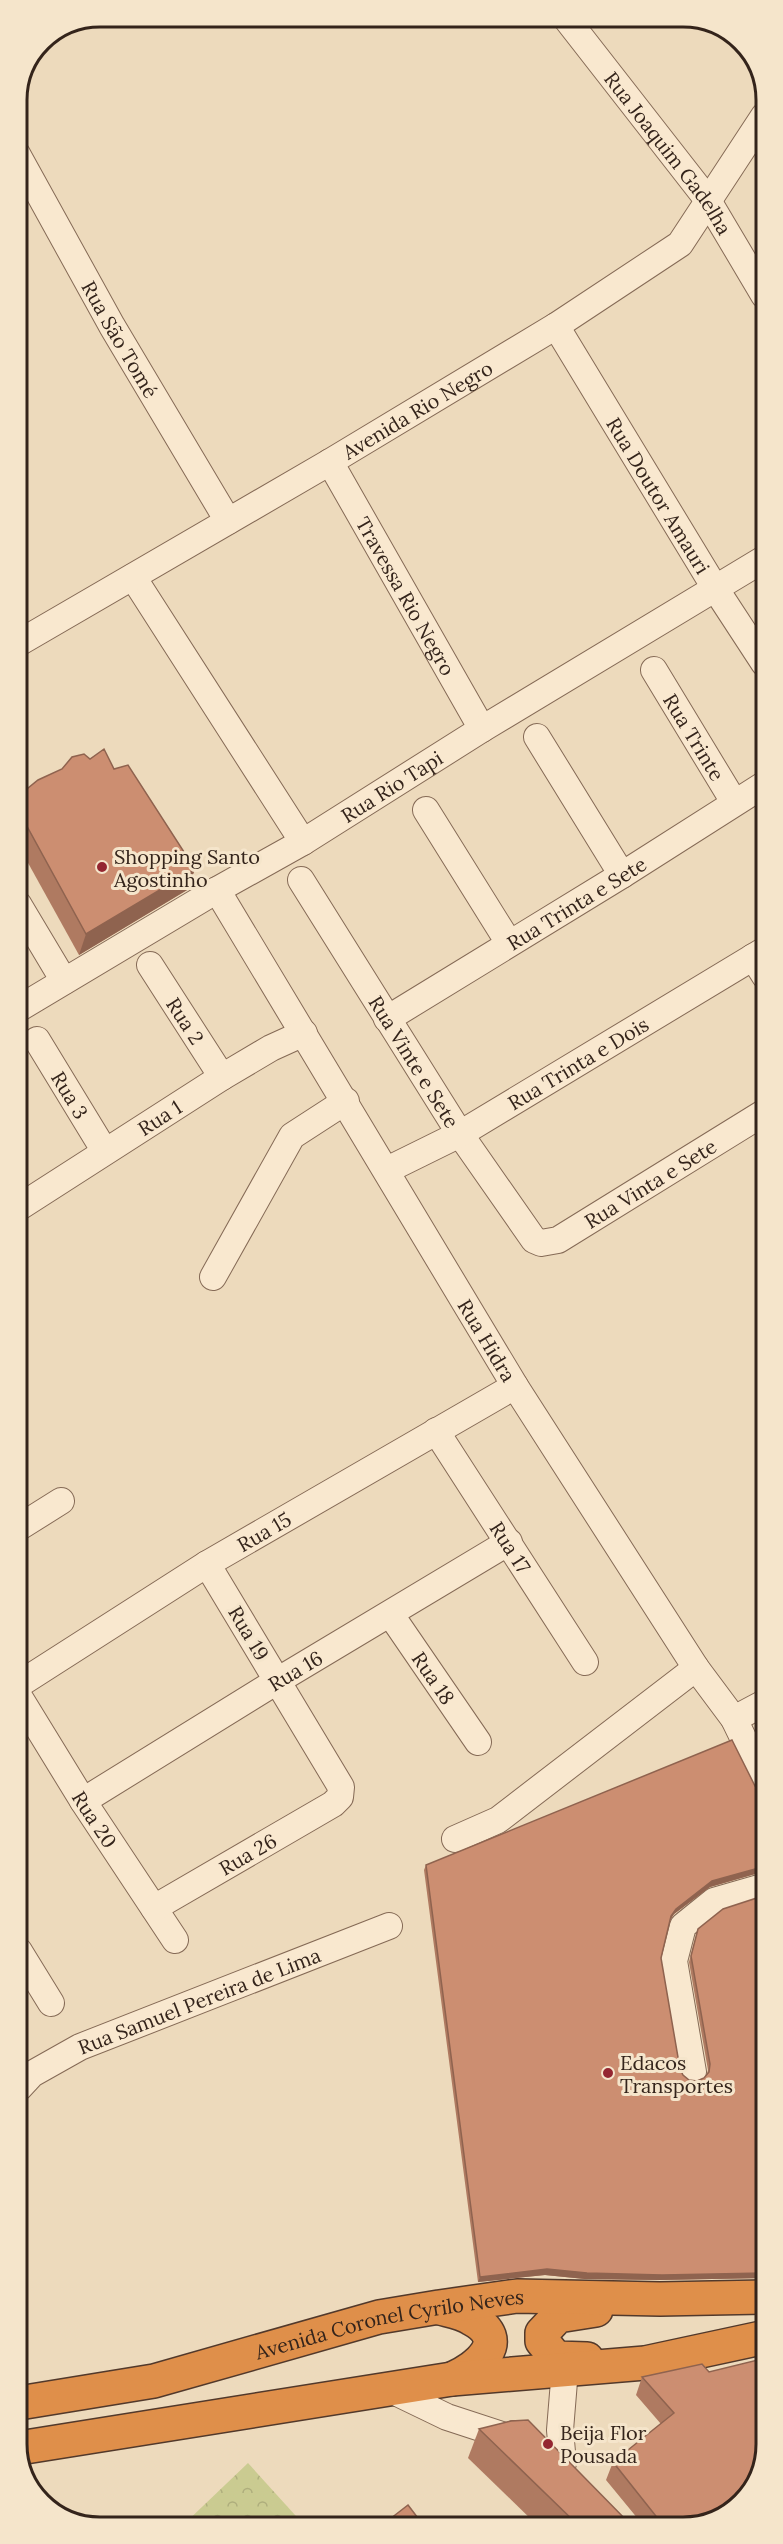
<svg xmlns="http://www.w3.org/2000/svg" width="783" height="2544" viewBox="0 0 783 2544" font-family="Lora,serif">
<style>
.forest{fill:url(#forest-crowns)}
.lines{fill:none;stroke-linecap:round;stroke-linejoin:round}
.minor-casing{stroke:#856a56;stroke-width:28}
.highway-casing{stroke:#52392b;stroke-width:36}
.minor{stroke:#f9e8cf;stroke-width:26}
.highway{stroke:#df8f4a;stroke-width:33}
.wall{fill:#af7a61}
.shaded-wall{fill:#8f634f}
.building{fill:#cc8e71;stroke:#8f634f;stroke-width:1.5}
.poi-dot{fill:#942631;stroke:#f5e5cb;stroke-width:2}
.labels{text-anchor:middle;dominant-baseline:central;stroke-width:6;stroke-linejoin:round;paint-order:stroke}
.street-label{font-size:20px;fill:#34241b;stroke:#f5e5cb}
.poi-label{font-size:20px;fill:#34241b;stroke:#f5e5cb;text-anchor:start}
.rim{fill:none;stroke:#34241b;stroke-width:3}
</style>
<defs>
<pattern id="forest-crowns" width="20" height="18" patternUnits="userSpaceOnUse" patternTransform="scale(1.5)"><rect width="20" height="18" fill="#cacb91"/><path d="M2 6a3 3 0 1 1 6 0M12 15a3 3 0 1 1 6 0" fill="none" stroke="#aeae7c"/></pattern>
</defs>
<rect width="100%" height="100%" fill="#eddabc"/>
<!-- forest -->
<polygon class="forest" points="248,2463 305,2526 181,2527"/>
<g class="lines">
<defs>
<g id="minor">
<path id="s1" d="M 565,17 L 707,199 L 764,295"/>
<path id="s2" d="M 17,154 L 112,326 L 228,521"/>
<path id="s3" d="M 556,326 L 715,588 L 764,663"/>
<path id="s4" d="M 330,462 L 482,729"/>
<polyline points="133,577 303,842"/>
<path id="s5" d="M 17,644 L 330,462 L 556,326 L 680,244 L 764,116"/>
<path id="s6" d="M 654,670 L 734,802"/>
<polyline points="537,737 622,875"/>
<polyline points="426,810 509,943"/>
<path id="s7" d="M 301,880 L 460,1134 L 534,1240 L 541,1243 L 558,1240 L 765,1112"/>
<path id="s8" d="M 217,890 L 515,1386 L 696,1668 L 734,1719 L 766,1785"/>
<polyline points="18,904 64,981"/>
<polyline points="753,957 765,976"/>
<path id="s9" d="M 150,965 L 222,1077"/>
<path id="s10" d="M 18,1009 L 217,890 L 303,842 L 482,729 L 764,559"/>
<path id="s11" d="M 387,1019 L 622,875 L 765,784"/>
<path id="s12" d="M 37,1040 L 104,1150"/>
<path id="s13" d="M 387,1170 L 460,1134 L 765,950"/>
<path id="s14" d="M 18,1208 L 222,1077 L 271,1048 L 304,1033"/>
<polyline points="213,1277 292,1136 346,1101"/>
<path id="s15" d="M 436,1431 L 585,1662"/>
<polyline points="18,1528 61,1501"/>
<path id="s16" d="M 391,1615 L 478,1742"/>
<path id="s17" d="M 18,1685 L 207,1564 L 515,1386"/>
<path id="s18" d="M 18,1695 L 83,1801 L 175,1940"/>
<polyline points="734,1719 766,1702"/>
<path id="s19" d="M 83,1801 L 277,1681 L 509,1542"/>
<polyline points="455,1839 498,1820 696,1668"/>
<path id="s20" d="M 154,1908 L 333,1804 L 340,1797 L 341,1787 L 207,1564"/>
<polyline points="19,1951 51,2003"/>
<polyline points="693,2072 674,1961 683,1926 714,1901 766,1886"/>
<path id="s21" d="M 19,2088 L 32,2074 L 80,2047 L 389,1926"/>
<polyline points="389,2389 447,2417 508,2437 514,2434"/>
<polyline points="563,2463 560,2430 565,2369"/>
</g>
<g id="highway">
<path d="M 440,2308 C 451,2311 463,2313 472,2319 C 512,2341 477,2368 452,2379"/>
<polyline points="587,2359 556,2358 542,2341 542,2333 558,2316 596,2310"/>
<path id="s22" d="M 19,2403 L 154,2381 L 379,2317 L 439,2307 L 517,2296 L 660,2299 L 766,2297"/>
<polyline points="19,2448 452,2379 645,2363 766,2337"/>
</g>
</defs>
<!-- minor casing -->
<use href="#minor" class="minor-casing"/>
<!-- highway casing -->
<use href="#highway" class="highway-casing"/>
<!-- minor -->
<use href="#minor" class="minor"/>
<!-- highway -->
<use href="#highway" class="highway"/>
</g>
<!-- wall -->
<g class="wall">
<polygon points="90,759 114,769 195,869 187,890 79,955 17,843 17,797"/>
<polygon points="755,1786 766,1799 766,1872 762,1872 710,1887 674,1914 670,1920 661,1958 680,2069 683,2075 689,2080 697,2081 704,2078 707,2074 708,2070 689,1962 698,1929 766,1895 766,2278 660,2280 585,2279 545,2275 478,2282 424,1870 426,1865"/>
<polygon points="702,2364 704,2525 643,2525 606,2480 613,2462 661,2424 636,2395 642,2377"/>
<polygon points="479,2429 631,2525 537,2525 468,2458"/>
</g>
<!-- shaded-wall -->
<g class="shaded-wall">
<polygon points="195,869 187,890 79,955 86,934"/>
<polygon points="764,1866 762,1872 710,1887 674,1914 669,1922 671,1916 676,1909 712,1881"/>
<polygon points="547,2269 766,2273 766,2278 660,2280 585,2279 545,2275 478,2282 480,2277"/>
</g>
<!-- building -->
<g class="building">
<polygon points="104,749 114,769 128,765 195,869 86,934 17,808 17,797 38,780 62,769 72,757 84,754 90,759"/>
<polygon points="732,1740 755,1786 763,1793 766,1799 766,1866 712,1881 676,1909 671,1916 661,1958 680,2069 683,2075 689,2080 697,2081 704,2078 709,2072 710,2064 691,1956 698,1929 723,1909 766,1895 766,2273 662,2275 587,2273 547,2269 480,2277 426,1865"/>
<polygon points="766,2358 766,2444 749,2495 704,2525 663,2525 613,2462 674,2413 642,2377 702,2364 709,2372"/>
<polygon points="528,2420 631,2525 578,2525 479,2429 511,2421"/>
<polygon points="408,2505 424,2526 381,2526"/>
</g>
<!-- markers -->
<g class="poi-dot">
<circle cx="102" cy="867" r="6"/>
<circle cx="608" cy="2073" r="6"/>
<circle cx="548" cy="2444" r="6"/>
</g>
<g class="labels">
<!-- street labels -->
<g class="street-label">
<text stroke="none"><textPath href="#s1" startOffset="171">Rua Joaquim Gadelha</textPath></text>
<text stroke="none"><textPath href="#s2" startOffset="212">Rua São Tomé</textPath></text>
<text stroke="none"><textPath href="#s5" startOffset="464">Avenida Rio Negro</textPath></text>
<text stroke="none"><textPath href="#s3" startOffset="198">Rua Doutor Amauri</textPath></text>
<text stroke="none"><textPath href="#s4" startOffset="154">Travessa Rio Negro</textPath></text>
<text stroke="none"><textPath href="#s6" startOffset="78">Rua Trinte</textPath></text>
<text stroke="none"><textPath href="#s10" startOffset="435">Rua Rio Tapi</textPath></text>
<text stroke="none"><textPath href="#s11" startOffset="222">Rua Trinta e Sete</textPath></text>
<text stroke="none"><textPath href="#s9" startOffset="66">Rua 2</textPath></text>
<text stroke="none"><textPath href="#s7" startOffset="214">Rua Vinte e Sete</textPath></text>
<text stroke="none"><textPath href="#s13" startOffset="219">Rua Trinta e Dois</textPath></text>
<text stroke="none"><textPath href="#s12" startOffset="64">Rua 3</textPath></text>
<text stroke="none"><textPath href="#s14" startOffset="168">Rua 1</textPath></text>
<text stroke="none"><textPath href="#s7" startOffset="562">Rua Vinta e Sete</textPath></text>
<text stroke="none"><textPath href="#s8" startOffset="525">Rua Hidra</textPath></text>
<text stroke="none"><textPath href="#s17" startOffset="290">Rua 15</textPath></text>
<text stroke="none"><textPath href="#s15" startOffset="138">Rua 17</textPath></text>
<text transform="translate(249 1633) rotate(59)">Rua 19</text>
<text stroke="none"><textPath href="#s19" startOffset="249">Rua 16</textPath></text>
<text stroke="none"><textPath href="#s16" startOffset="76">Rua 18</textPath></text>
<text stroke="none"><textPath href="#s18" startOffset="146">Rua 20</textPath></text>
<text stroke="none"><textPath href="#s20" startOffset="108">Rua 26</textPath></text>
<text stroke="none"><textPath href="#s21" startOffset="202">Rua Samuel Pereira de Lima</textPath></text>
<text stroke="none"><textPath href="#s22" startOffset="380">Avenida Coronel Cyrilo Neves</textPath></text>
</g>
<!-- poi labels -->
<g class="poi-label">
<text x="114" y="856">Shopping Santo<tspan x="114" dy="23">Agostinho</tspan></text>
<text x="620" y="2062">Edacos<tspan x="620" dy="23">Transportes</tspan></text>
<text x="560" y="2432">Beija Flor<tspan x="560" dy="23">Pousada</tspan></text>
</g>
</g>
<!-- crop -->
<path d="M0 0H783V2544H0ZM100 27H683A73 73 0 0 1 756 100V2444A73 73 0 0 1 683 2517H100A73 73 0 0 1 27 2444V100A73 73 0 0 1 100 27Z" fill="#f5e5cb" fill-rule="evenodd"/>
<path class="rim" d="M100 27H683A73 73 0 0 1 756 100V2444A73 73 0 0 1 683 2517H100A73 73 0 0 1 27 2444V100A73 73 0 0 1 100 27Z"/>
</svg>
